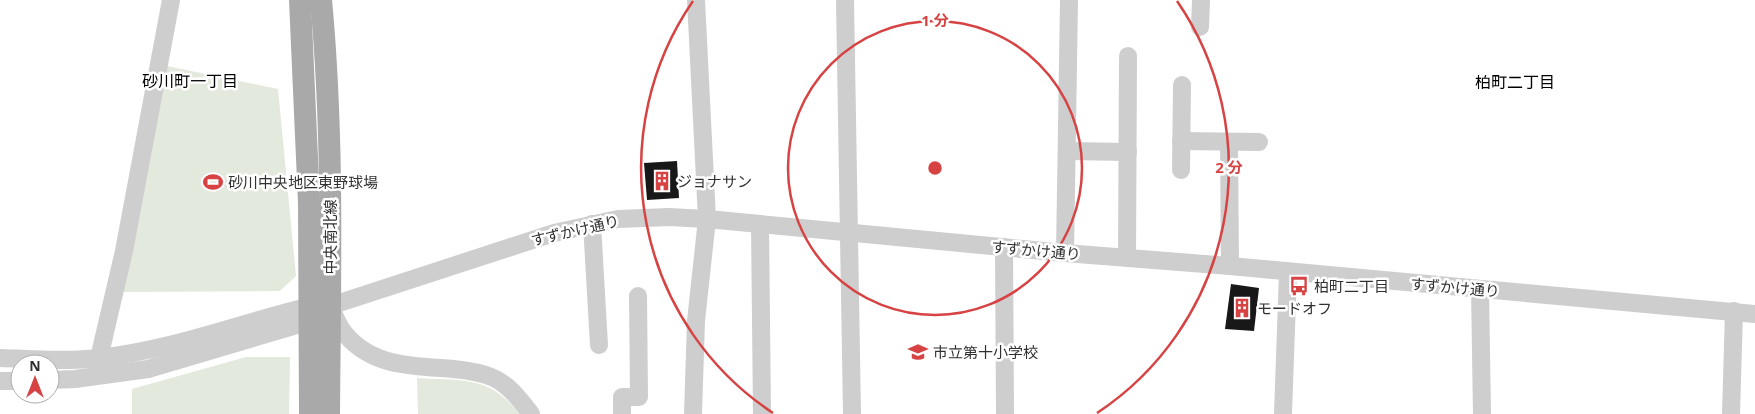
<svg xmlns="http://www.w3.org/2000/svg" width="1755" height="414" viewBox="0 0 1755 414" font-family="'Noto Sans','Noto Sans JP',sans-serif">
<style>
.green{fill:#e3e9dd}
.building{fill:#181818}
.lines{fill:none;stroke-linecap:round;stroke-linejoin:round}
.minor{stroke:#cecece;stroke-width:18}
.major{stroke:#a9a9a9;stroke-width:22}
.ring{fill:none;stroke:#d74343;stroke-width:2.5}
.labels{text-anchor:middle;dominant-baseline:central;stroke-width:5;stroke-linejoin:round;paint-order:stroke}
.poi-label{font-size:15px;fill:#313131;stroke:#fff;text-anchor:start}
.street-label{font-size:15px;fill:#313131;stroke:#fff}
.neighbourhood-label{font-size:16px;fill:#000;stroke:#fff}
.centre{fill:#d74343;stroke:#fff;stroke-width:2.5}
.ring-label{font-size:15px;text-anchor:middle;font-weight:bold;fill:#d74343;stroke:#fff;stroke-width:5;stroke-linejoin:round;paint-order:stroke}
</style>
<rect width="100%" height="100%" fill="#fff"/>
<!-- green -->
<g class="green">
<polygon points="162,65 278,89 296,276 280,291 120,292"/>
<polygon points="246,357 290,357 289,414 132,414 132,389"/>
<path d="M 417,378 C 462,381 489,375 520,414 L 418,414 Z"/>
</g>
<!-- building -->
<g class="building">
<polygon points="677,161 679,198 647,200 644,163"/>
<polygon points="1231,284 1259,288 1254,331 1225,329"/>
</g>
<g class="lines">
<!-- minor -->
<g class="minor">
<polyline points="845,0 852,414"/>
<polyline points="1200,27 1201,0"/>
<polyline points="1181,141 1259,142"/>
<polyline points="1229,142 1230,266"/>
<polyline points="1068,151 1128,152"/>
<polyline points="1181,170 1182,85"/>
<polyline points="592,224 599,345"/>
<polyline points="760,224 762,414"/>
<polyline points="1004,247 1005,414"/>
<polyline points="1065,253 1069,0"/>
<polyline points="1127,258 1128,56"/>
<polyline points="1480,289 1482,414"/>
<path d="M 330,306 C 334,314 337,323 342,330 C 366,363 403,366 441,368 C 456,369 471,370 486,375 C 506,381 519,398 531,414"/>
<path d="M 0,358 C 33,359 67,362 99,358 C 172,350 240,323 311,306 L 330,306 L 554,233 L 618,219 L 669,217 L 707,219 L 1065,253 L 1230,266 L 1755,314"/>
<polyline points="99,358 124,251 171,0"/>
<polyline points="50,380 75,379 148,369 310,321 319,314"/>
<polyline points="0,381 20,381"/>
<polyline points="622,414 622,397 639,397 638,296"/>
<polyline points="693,414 696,321 707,219 696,0"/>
<polyline points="1283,414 1288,272"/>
<polyline points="1731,414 1734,311"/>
</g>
<!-- major -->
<g class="major">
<polyline points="300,0 309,203 310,414"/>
<path d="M 321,0 C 334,138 330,276 329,414"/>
</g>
</g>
<!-- distance rings -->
<g class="ring">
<circle cx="935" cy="168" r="147"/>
<path d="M773 413A294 294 0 0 1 693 1M1177 1A294 294 0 0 1 1097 413"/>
</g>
<!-- icons -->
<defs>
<symbol id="building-bare" viewBox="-9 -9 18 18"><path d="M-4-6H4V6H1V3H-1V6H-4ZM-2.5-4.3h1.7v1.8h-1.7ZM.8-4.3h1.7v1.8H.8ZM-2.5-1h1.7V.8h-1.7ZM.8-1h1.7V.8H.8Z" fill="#d74343" stroke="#fff" stroke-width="2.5" paint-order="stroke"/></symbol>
<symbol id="stadium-bare" viewBox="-9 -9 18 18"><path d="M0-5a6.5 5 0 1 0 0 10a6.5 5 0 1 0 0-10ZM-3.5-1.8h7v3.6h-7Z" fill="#d74343" stroke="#fff" stroke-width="2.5" paint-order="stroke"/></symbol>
<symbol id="bus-bare" viewBox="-9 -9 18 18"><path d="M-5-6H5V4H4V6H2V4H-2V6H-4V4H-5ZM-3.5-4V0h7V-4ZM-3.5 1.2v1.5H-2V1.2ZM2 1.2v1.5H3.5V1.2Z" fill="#d74343" stroke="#fff" stroke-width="2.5" paint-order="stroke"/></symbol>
<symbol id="school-bare" viewBox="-9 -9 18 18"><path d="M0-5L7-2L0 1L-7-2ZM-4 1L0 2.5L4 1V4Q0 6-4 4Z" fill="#d74343" stroke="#fff" stroke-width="2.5" paint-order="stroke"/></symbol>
</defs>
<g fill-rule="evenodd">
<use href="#building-bare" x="648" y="167" width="28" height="28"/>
<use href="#stadium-bare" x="199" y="168" width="28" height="28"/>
<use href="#bus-bare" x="1285" y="272" width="28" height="28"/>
<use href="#building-bare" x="1228" y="294" width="28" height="28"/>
<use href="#school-bare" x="904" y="338" width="28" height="28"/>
</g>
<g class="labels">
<!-- poi labels -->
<g class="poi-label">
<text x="677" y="181">ジョナサン</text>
<text x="228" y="182">砂川中央地区東野球場</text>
<text x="1314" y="286">柏町二丁目</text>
<text x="1257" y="308">モードオフ</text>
<text x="933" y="352">市立第十小学校</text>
</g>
<!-- street labels -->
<g class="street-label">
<text transform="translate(575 230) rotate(-13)">すずかけ通り</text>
<text transform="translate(330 237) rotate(-90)">中央南北線</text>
<text transform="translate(1036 250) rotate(5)">すずかけ通り</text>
<text transform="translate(1455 287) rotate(5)">すずかけ通り</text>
</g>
<!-- neighbourhood labels -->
<g class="neighbourhood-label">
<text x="190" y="81">砂川町一丁目</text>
<text x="1515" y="82">柏町二丁目</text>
</g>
</g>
<circle cx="935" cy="168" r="8" class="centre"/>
<g class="ring-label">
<text x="935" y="26">1 分</text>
<text x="1229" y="173">2 分</text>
</g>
<!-- north arrow -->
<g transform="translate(35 379)"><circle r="24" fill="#ffffff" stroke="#adadad"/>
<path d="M0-4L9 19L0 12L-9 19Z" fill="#d74343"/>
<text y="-8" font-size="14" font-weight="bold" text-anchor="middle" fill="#313131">N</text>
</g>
</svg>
